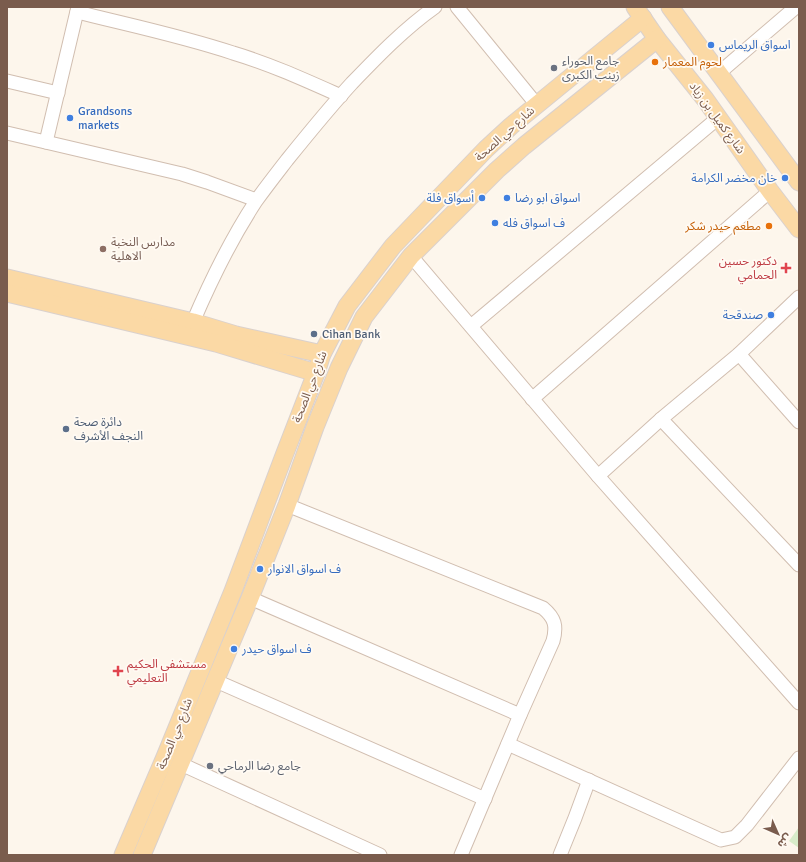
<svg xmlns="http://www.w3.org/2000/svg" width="806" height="862" viewBox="0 0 806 862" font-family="Signika,'Noto Sans Arabic',sans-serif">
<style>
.green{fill:#d8ecc9}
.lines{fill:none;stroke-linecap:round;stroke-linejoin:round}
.minor-casing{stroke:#d1beb0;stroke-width:15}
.major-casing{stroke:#dad1cd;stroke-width:19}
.minor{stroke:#fff;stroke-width:13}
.major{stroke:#fbd9a5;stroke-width:17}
.shop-dot{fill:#3f7fe0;stroke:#fffaf3;stroke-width:1.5}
.food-dot{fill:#e8710a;stroke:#fffaf3;stroke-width:1.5}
.worship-dot{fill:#6b7280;stroke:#fffaf3;stroke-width:1.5}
.education-dot{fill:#8d6e63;stroke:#fffaf3;stroke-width:1.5}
.health-dot{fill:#e0444e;stroke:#fffaf3;stroke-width:1.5}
.service-dot{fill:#5c6f8a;stroke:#fffaf3;stroke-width:1.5}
.labels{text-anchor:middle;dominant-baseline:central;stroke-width:3.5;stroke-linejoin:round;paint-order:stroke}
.shop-label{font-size:12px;fill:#366cbe;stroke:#fffaf3;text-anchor:start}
.worship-label{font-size:12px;fill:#5b616d;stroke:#fffaf3;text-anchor:start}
.food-label{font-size:12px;fill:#c56008;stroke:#fffaf3;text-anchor:start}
.street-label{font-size:12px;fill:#7a5c4d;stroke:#fffaf3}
.education-label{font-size:12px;fill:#785e54;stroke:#fffaf3;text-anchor:start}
.health-label{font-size:12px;fill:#be3a42;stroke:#fffaf3;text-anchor:end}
.service-label{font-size:12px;fill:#4e5e75;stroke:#fffaf3;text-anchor:start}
</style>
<rect width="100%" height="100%" fill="#fdf6ec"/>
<!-- green -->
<polygon class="green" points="799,827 799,848 789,841"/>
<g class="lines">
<defs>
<g id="minor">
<polyline points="457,7 537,105"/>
<path d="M 77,12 C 129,25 182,36 233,53 C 270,64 305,80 341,96"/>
<polyline points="719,73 796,7"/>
<polyline points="7,81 58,93"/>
<polyline points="7,133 182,174 207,182 256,200"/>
<polyline points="46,142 78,7"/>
<polyline points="411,256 598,476 799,703"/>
<path d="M 193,322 C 211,280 231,239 256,201 C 266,187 277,173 287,160 C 308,134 329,108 352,83 C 378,56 404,29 435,7"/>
<polyline points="471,326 718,118"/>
<polyline points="739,354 799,422"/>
<polyline points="532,399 770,191"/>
<polyline points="661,419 799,565"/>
<polyline points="598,476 661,419 739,354 799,297"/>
<path d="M 287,505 L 543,608 C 555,618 557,626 553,641 L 520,715 L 461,855"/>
<polyline points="250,598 520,715"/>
<polyline points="216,681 485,799"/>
<polyline points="508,744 721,840 735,837 747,825 799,758"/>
<polyline points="181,764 380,855"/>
<polyline points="560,855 575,818 589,780"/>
</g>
<g id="major">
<polyline points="635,7 657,39 705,99 770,191 799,229"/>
<polyline points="670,7 799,182"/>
<polyline points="7,278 193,322 236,335 322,354"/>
<polyline points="7,293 216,343 316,373"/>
<polyline points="123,855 165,757 233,591 285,453 316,373 322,354 347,306 393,246 486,149 511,126 643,18"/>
<polyline points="142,855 250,598 287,505 315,427 339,368 364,317 411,256 497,170 524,146 657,39"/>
</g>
</defs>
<!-- minor casing -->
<use href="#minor" class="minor-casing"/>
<!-- major casing -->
<use href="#major" class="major-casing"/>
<!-- minor -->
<use href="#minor" class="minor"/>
<!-- major -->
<use href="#major" class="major"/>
</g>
<!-- markers -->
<g class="shop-dot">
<circle cx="711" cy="45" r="4"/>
<circle cx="70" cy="118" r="4"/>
<circle cx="785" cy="178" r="4"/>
<circle cx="482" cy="198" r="4"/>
<circle cx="507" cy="198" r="4"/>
<circle cx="495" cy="223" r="4"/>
<circle cx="771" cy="315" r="4"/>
<circle cx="260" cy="569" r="4"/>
<circle cx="234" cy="649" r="4"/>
</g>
<g class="food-dot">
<circle cx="655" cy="62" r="4"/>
<circle cx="769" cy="226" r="4"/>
</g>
<g class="worship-dot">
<circle cx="554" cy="68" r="4"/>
<circle cx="210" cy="766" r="4"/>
</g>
<circle class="education-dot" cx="103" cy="249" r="4"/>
<g class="health-dot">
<path d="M784 262h4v4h4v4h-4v4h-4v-4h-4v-4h4z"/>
<path d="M116 665h4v4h4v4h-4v4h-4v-4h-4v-4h4z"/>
</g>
<g class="service-dot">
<circle cx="314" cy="334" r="4"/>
<circle cx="66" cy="429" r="4"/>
</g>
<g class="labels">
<!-- shop labels -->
<g class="shop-label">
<text x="719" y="45">اسواق الريماس</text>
<text x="78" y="111">Grandsons<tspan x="78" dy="14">markets</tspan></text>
<text x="777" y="178" text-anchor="end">خان مخضر الكرامة</text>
<text x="474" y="198" text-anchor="end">أسواق فلة</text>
<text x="515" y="198">اسواق ابو رضا</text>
<text x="503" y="223">ف اسواق فله</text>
<text x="763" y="315" text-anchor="end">صندقحة</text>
<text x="268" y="569">ف اسواق الانوار</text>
<text x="242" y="649">ف اسواق حيدر</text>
</g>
<!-- worship labels -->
<g class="worship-label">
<text x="562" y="61">جامع الحوراء<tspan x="562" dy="14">زينب الكبرى</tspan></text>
<text x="218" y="766">جامع رضا الرماحي</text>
</g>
<!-- food labels -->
<g class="food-label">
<text x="663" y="62">لحوم المعمار</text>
<text x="761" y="226" text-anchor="end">مطعم حيدر شكر</text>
</g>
<!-- street labels -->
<g class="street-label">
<text transform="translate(717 118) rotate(54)">شارع كميل بن زياد</text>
<text transform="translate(505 134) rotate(-42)">شارع حي الصحة</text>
<text transform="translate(310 387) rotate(-69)">شارع حي الصحة</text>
<text transform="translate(175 734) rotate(-68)">شارع حي الصحة</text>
</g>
<!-- education labels -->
<g class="education-label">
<text x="111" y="242">مدارس النخبة<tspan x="111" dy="14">الاهلية</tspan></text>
</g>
<!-- health labels -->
<g class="health-label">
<text x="777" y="261">دكتور حسين<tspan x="777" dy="14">الحمامي</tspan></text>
<text x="127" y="664" text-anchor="start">مستشفى الحكيم<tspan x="127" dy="14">التعليمي</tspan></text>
</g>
<!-- service labels -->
<g class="service-label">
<text x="322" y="334">Cihan Bank</text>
<text x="74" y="422">دائرة صحة<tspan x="74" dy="14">النجف الأشرف</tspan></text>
</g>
</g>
<!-- border -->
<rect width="806" height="862" fill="none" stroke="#7a5c4d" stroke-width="16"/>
<!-- north arrow -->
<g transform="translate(778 834) rotate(135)" stroke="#fffaf3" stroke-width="3" paint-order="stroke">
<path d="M0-3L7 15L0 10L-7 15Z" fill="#7a5c4d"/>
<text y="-6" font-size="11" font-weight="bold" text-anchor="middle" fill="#7a5c4d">ش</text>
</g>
</svg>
